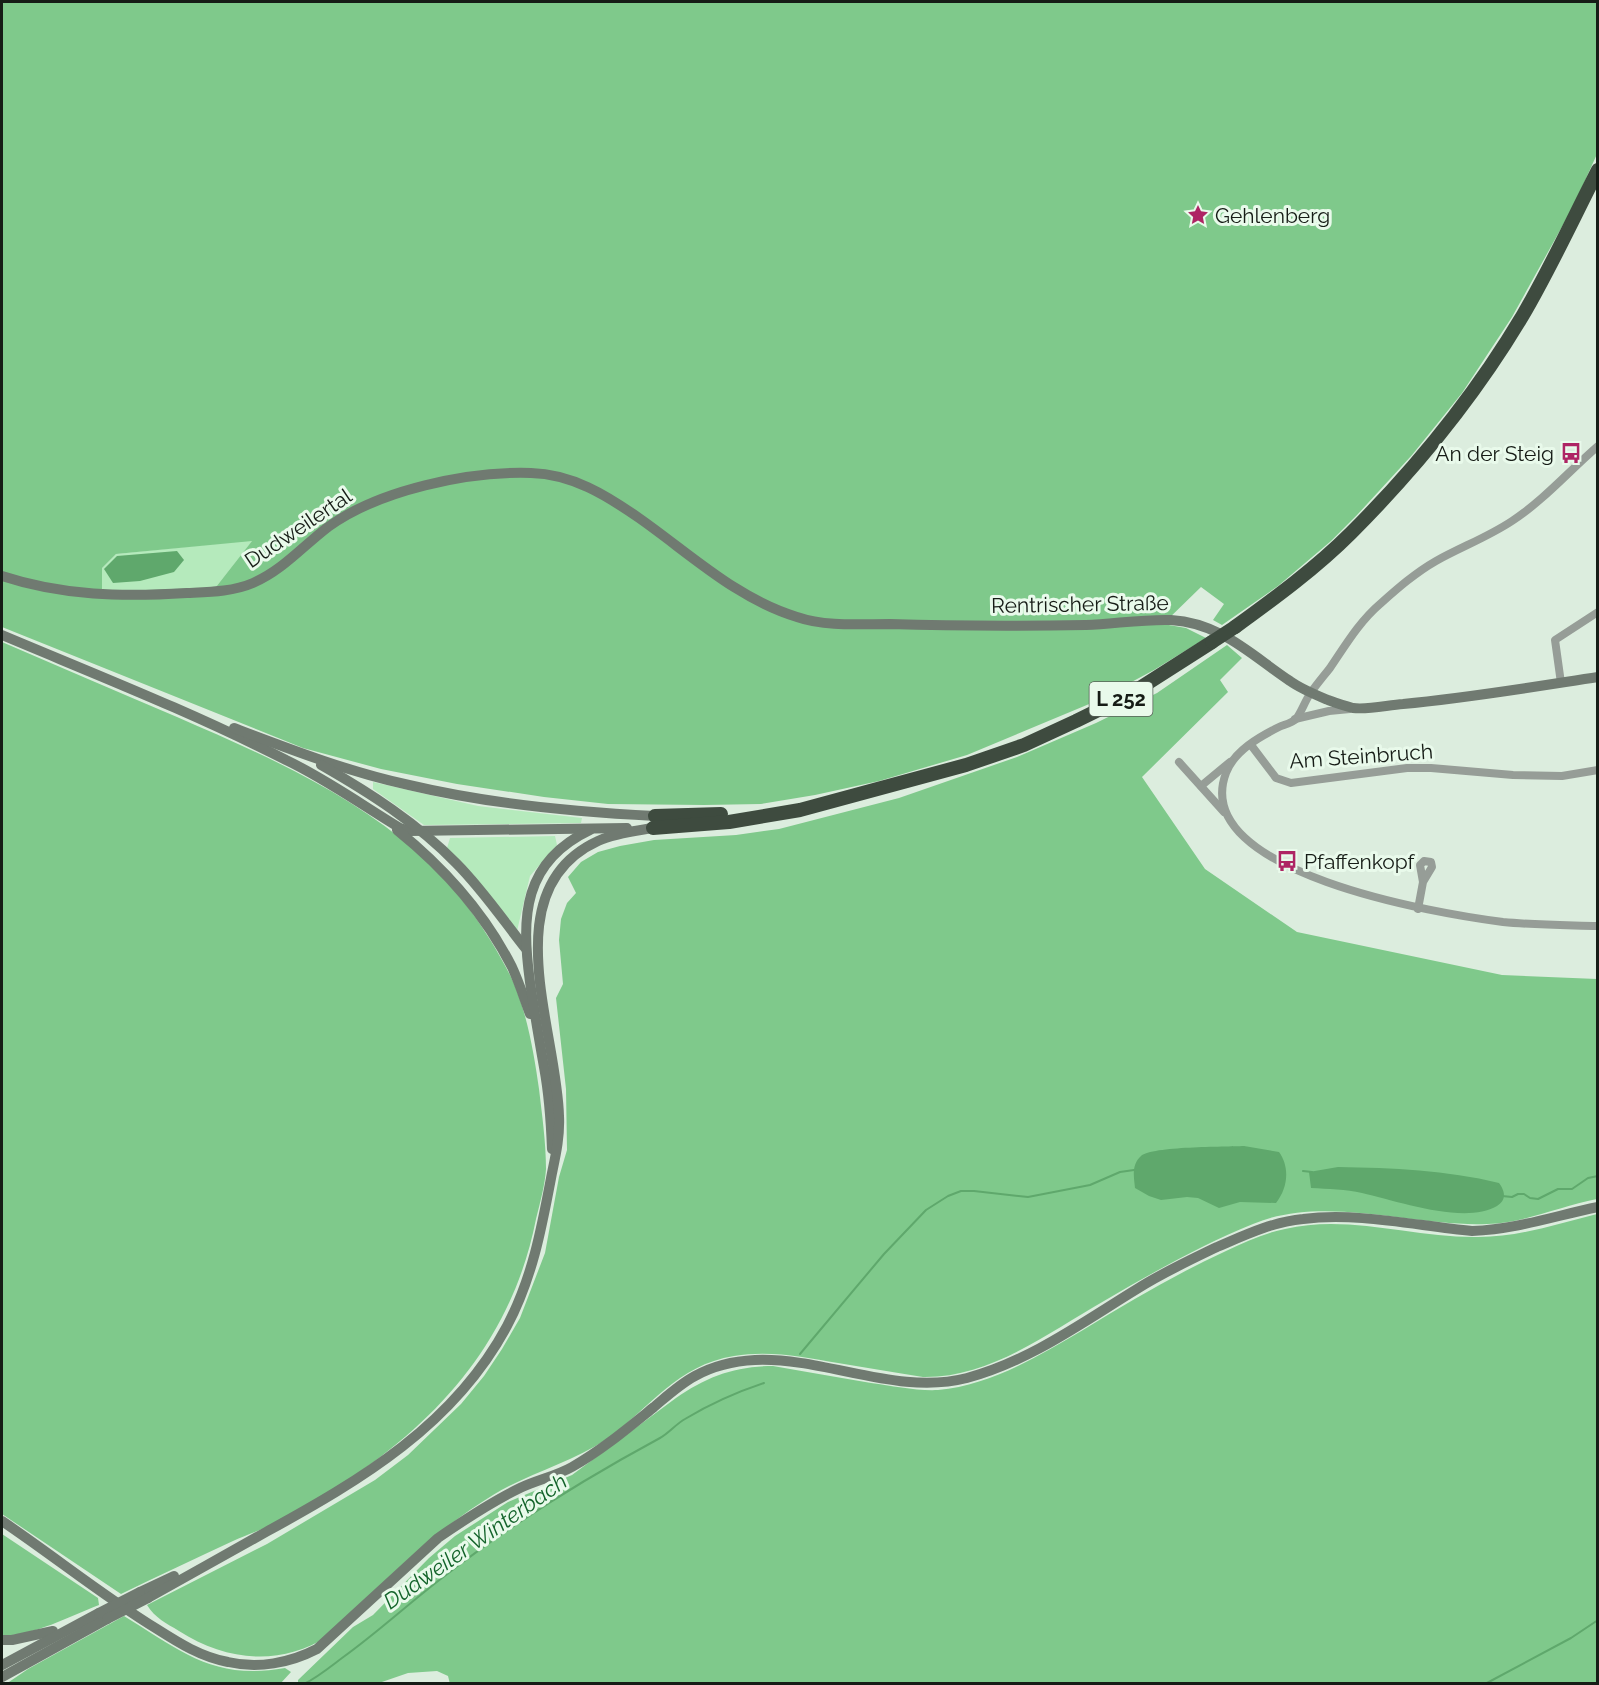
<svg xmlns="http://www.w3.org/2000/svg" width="1599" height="1685" viewBox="0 0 1599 1685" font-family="Raleway,sans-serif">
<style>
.green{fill:#b5eabc}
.forest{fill:#7fc98b;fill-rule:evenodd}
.water{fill:#5fa86c}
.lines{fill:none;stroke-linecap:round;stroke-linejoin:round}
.stream{stroke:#5fa86c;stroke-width:2}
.street{stroke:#969d97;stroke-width:8}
.secondary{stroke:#707a71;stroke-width:10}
.highway{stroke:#3e4b3f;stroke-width:14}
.secondary-bridge{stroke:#707a71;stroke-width:10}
.highway-bridge{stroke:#3e4b3f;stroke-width:14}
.labels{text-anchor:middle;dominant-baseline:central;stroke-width:6;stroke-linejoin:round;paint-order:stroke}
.shield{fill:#e9faeb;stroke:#555f56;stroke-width:1.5}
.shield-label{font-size:20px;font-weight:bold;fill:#161c16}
.poi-label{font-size:21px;fill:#161c16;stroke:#e9faeb;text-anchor:start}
.street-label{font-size:21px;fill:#161c16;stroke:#e9faeb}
.water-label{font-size:22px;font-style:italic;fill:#14642b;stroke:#e9faeb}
</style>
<rect width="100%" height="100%" fill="#dcedde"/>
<!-- green -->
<g class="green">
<polygon points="253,540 216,587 102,592 102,568 116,554"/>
<polygon points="373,782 478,806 582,818 581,823 424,825 373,789"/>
<polygon points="555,836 557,845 530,876 517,931 447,848 450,838"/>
</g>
<!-- forest -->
<g class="forest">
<path d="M 2,2 L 1597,2 L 1597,154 L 1574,205 L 1512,317 L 1462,393 L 1412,455 L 1357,515 L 1331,541 L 1278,586 L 1222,625 L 1213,620 L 1224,604 L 1201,587 L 1163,624 L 1186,628 L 1206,638 L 1154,670 L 1094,702 L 967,755 L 879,781 L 815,795 L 761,804 L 704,805 L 608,804 L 544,797 L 457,784 L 381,769 L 303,748 L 2,627 ZM 252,541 L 216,587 L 102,592 L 102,568 L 116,554 Z"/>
<path d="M 2,642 C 60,667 118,692 177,717 C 262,754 348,791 418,853 C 456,886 487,930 510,975 C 526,1007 534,1053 539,1089 C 542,1115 546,1142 546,1169 C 545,1185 540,1203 536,1219 C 507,1367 402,1456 274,1524 C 261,1530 246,1535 233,1541 C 196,1558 158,1576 121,1594 L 2,1514 Z"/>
<path d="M 1227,645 L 1242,658 L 1220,680 L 1228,692 L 1142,777 L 1205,869 L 1297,932 L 1502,975 L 1597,979 L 1597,1199 C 1560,1206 1525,1223 1487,1224 C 1412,1227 1325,1194 1253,1224 C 1201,1245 1152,1273 1104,1301 C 1048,1333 990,1378 923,1377 C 894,1372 866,1368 838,1363 C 804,1357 769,1350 734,1356 C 677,1365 650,1408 607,1439 C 571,1463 529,1473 493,1495 C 429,1534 381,1585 328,1636 C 280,1667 226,1661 179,1631 C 166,1623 155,1618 147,1605 L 267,1544 L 375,1480 L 408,1455 L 461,1404 L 484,1376 L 502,1349 L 520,1318 L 545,1253 L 559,1177 L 567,1150 L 566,1089 L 556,998 L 563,984 L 559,940 L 561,919 L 567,903 L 576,893 L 568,877 L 581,862 L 598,852 L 620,846 L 654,840 L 736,835 L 779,829 L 899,798 L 1017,757 L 1096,723 L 1157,693 Z"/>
<path d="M 1597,1214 L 1597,1683 L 450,1684 L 448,1676 L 437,1671 L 408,1673 L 379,1683 L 298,1684 L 298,1680 L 353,1627 L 373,1615 L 429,1558 L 455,1536 L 508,1502 L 572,1475 L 676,1398 C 706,1377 735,1366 773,1366 C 805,1372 838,1377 871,1383 C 893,1386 916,1391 938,1390 C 991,1385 1039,1356 1083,1330 C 1130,1301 1176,1274 1226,1251 C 1245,1242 1264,1233 1285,1229 C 1347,1214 1411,1237 1474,1237 C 1516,1238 1557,1224 1597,1214 Z"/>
<path d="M 2,1534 L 98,1598 L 99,1605 C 68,1617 35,1635 2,1636 Z"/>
<path d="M 124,1616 C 181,1651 214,1681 285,1668 L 291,1672 L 280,1684 L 6,1684 L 28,1669 Z"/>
</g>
<!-- water -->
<g class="water">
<polygon points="177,551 184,560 174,572 140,581 113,583 104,569 117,556"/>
<path d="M 1244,1146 L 1279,1152 C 1290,1167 1288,1188 1276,1203 L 1240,1202 L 1219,1208 L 1198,1198 L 1187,1197 L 1161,1200 L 1149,1196 L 1135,1188 C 1134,1177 1131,1165 1141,1156 C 1152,1146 1225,1147 1244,1146 Z"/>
<path d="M 1338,1167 C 1393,1168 1446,1170 1499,1183 C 1505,1191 1507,1200 1497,1206 C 1465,1225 1397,1201 1362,1193 C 1346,1189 1328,1189 1311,1188 L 1309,1172 Z"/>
</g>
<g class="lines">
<!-- stream -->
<g class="stream">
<polyline points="1303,1171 1312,1172"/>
<polyline points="1502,1196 1512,1197 1518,1194 1524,1194 1530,1198 1538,1199 1558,1189 1572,1189 1588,1178 1598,1176"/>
<polyline points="800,1354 884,1254 926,1210 948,1196 961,1191 974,1191 1028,1197 1090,1185 1120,1172 1134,1170"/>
<path d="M 304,1684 C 318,1677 330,1667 342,1658 C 377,1633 408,1604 442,1578 C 510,1525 584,1479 660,1438 C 669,1433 676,1424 685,1419 C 710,1404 737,1392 764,1383"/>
<polyline points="1485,1684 1571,1638 1598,1620"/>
</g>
<!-- street -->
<g class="street">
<path d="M 1598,446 C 1569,471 1544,500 1512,521 C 1488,537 1461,547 1436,561 C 1415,573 1397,589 1380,604 C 1359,622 1345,646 1330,668 C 1323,677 1316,685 1310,694 C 1305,701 1301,713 1296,719 C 1292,723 1283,725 1279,727 C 1259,737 1234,751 1226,773 C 1188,873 1440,914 1503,922 C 1534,925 1566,925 1598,926"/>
<polyline points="1561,683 1555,640 1598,612"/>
<polyline points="1295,719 1329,711 1350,709"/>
<polyline points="1251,745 1276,778 1291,783 1407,768 1431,768 1513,775 1562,776 1598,770"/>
<polyline points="1179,762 1224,812"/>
<polyline points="1201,786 1230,762"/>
<polyline points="1418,909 1423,882 1432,867 1431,862 1424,861 1420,865 1423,882"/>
</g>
<!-- secondary -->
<g class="secondary">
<path d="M 2,576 C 63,596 123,597 187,593 C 209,592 232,592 253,583 C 283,570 303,546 328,527 C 379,490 468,471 531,473 C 572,474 606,495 639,518 C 689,553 737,599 797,617 C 826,627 860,624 890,624 C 955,626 1021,626 1086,625 C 1114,624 1143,619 1171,620 C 1221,623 1251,655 1290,681 C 1301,689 1316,695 1328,700 C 1336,703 1345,706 1353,708 C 1368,710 1388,705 1403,704 C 1468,698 1533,687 1598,677"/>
<path d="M 2,635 C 97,675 194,713 286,760 C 326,779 362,805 400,828 L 410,831 L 627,828"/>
<path d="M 234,728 C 292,750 349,772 409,785 C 489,804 572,812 655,816"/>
<path d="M 321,765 C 370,793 417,823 456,863 C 482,889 503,920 526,949"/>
<path d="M 397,830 C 443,867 485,914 512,967 C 519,982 524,998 530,1014"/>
<path d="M 552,1149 C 551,1122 549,1094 544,1067 C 539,1039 534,1010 530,982 C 521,916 523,862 590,830"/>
<path d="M 2,1521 C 54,1556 103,1596 157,1629 C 179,1643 201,1657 228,1662 C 258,1669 290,1663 317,1649 L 438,1538 C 464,1520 491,1502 520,1488 C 537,1480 556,1476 572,1467 C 602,1450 628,1428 654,1407 C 667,1396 680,1384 695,1376 C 713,1366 734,1361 755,1360 C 826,1357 897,1396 967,1378 C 1030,1361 1083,1322 1137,1289 C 1162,1273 1190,1260 1217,1247 C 1245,1235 1272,1222 1303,1219 C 1358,1212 1417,1226 1472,1231 C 1518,1229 1554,1216 1598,1207"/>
<polyline points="140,1592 174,1576"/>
<path d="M 148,1598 C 187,1576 227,1554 266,1532 C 361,1480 454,1425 507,1326 C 533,1277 542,1226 552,1173 C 556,1154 560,1136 559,1116 C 557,1030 493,889 598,841 C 615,833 635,831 653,828"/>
<polyline points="2,1640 12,1640 53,1631"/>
<polyline points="2,1665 99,1613"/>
<polyline points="2,1677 107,1619"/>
</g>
<!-- highway -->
<g class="highway">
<path d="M 1235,627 C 1275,598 1316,568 1351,533 C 1416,468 1476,394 1523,315 C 1550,269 1573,219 1598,170"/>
<polyline points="655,816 721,814"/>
<polyline points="653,828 729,822 800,810 966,765 1024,745 1076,721 1129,695 1212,642"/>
</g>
<!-- secondary-bridge -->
<g class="secondary-bridge">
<polyline points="99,1613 140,1592"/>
<polyline points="107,1619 148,1598"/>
</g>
<!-- highway-bridge -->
<polyline class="highway-bridge" points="1212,642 1235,627"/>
</g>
<!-- icons -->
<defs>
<symbol id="sight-bare" viewBox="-9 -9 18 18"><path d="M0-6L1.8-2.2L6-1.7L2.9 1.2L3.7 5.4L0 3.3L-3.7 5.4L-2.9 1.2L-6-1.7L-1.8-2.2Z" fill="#ae2464" stroke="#e9faeb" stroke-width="2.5" paint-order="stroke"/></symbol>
<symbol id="bus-bare" viewBox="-9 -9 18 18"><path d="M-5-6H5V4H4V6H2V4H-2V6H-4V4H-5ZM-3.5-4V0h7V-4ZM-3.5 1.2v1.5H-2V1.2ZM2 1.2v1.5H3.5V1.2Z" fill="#ae2464" stroke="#e9faeb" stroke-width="2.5" paint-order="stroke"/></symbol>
</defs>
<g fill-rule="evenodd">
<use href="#sight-bare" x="1183" y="200" width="30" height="30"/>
<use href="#bus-bare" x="1556" y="438" width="30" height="30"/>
<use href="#bus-bare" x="1272" y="846" width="30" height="30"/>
</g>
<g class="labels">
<!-- shield labels -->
<rect class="shield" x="1089.5" y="682" width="63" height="34" rx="4.5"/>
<g class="shield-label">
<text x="1121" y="699">L 252</text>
</g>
<!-- poi labels -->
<g class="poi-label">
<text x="1215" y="215">Gehlenberg</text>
<text x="1554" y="453" text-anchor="end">An der Steig</text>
<text x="1304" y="861">Pfaffenkopf</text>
</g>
<!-- street labels -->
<g class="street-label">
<text transform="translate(298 528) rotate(-34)">Dudweilertal</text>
<text transform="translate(1080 604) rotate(-1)">Rentrischer Straße</text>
<text transform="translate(1361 756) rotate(-4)">Am Steinbruch</text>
</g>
<!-- water labels -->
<g class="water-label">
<text transform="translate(475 1541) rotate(-35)">Dudweiler Winterbach</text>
</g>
</g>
<!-- border -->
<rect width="1599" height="1685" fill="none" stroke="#161c16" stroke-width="6"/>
</svg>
